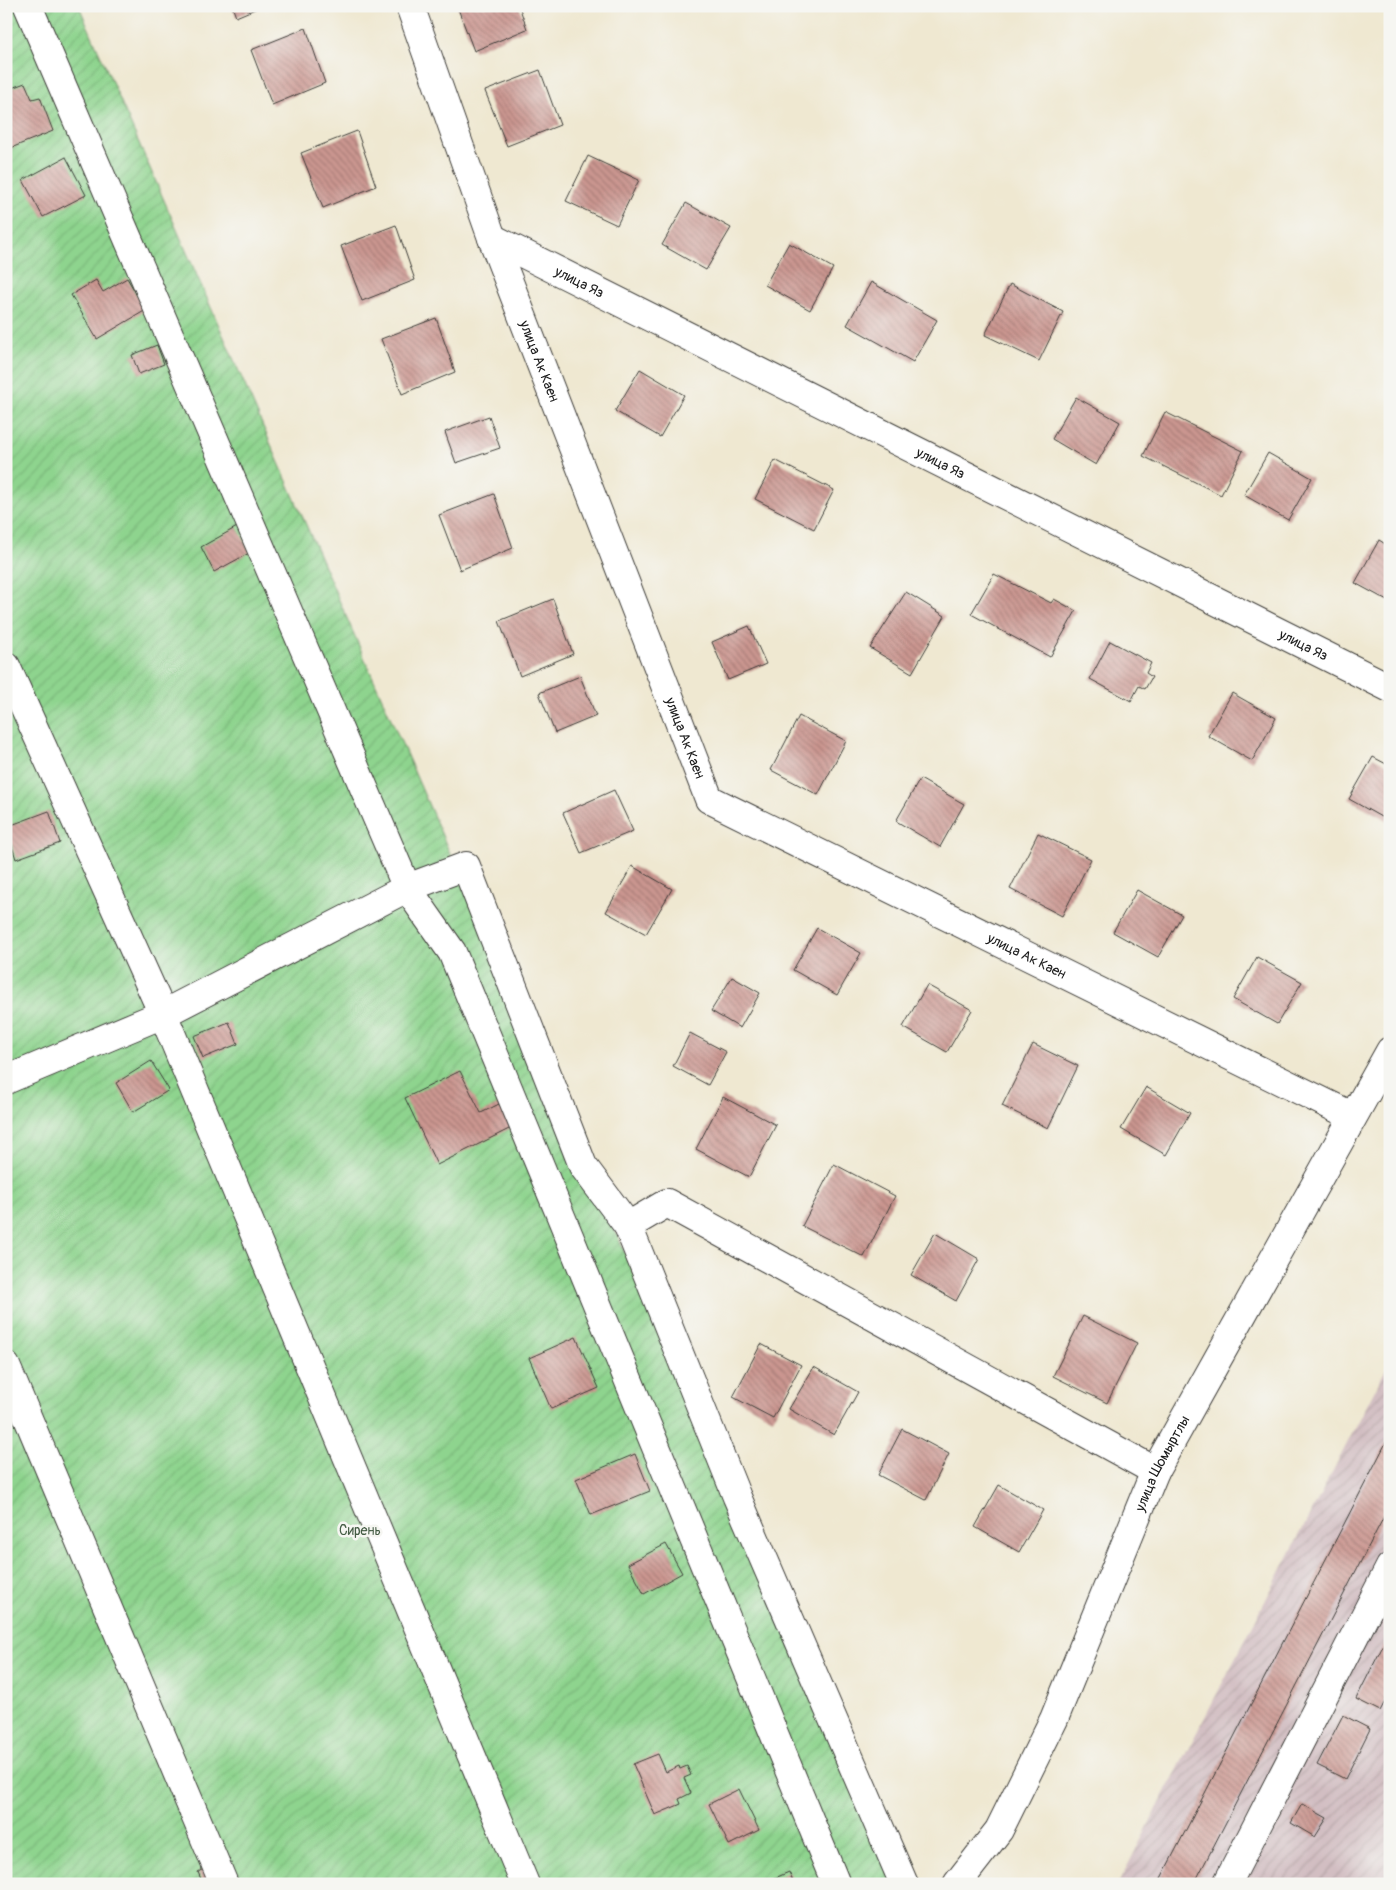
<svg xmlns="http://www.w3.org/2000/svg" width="1396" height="1890" viewBox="0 0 1396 1890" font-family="Pangolin,sans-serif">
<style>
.industrial{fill:url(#industrial-furrows)}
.garden{fill:url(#garden-furrows);stroke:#557855}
.building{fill:url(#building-back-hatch)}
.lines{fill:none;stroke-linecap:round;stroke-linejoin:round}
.minor-casing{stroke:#3c3b37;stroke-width:30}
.minor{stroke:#fff;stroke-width:28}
.labels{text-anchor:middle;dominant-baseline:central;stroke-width:5;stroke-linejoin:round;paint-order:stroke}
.street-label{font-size:14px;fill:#1c1c1c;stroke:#f6f6f2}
.park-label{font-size:14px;fill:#445c44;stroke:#f6f6f2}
</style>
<defs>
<pattern id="industrial-furrows" width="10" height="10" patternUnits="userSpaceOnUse" patternTransform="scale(1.25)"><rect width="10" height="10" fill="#d2bec2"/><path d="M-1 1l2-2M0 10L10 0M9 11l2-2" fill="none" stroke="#b4a3a6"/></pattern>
<pattern id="garden-furrows" width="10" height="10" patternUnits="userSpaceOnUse" patternTransform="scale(1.25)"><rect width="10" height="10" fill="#8ed48e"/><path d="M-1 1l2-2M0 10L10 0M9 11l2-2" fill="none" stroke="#7ab57a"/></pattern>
<pattern id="building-back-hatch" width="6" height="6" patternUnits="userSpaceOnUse" patternTransform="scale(1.25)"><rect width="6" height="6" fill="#cb9690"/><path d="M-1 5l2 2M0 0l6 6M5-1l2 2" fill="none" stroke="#a47a75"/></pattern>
</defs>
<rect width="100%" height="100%" fill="#f6f6f2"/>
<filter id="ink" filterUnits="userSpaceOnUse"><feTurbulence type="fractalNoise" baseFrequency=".02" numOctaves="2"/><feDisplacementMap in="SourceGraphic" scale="10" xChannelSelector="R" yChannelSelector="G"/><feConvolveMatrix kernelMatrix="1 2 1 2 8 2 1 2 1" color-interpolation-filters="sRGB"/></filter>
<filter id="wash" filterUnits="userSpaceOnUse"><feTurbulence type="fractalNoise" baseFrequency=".0096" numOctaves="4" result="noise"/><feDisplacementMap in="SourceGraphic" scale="20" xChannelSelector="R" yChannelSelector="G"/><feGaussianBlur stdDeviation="1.12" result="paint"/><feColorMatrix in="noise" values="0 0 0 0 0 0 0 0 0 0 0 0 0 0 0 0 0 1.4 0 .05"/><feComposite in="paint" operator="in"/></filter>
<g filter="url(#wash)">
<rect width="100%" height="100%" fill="#efe8d1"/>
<!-- industrial -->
<polygon class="industrial" points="1390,1361 1390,1884 1118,1884"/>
<!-- garden -->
<polygon class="garden" points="6,6 79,6 901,1884 6,1884"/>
<g id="blocks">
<!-- building -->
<g class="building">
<polygon points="232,6 262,6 236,17"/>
<polygon points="457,6 519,6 527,29 474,51"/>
<polygon points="306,28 325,83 272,105 251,50"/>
<polygon points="540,70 560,125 507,146 485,91"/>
<polygon points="25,83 32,99 40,97 53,131 6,150 6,90"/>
<polygon points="357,131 376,186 323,208 301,153"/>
<polygon points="588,156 639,180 617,225 566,201"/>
<polygon points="66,157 86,195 43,217 23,180"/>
<polygon points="686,203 731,228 706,270 662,245"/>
<polygon points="396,225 415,280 362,301 341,246"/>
<polygon points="789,243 833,268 810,310 765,285"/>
<polygon points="127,278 146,310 97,339 71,295 96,280 103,292"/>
<polygon points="871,282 937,320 913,362 847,325"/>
<polygon points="1010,284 1063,312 1039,361 985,335"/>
<polygon points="436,318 455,372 402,394 381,339"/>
<polygon points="157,345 164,364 139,374 132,355"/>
<polygon points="640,369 684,395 660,437 615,411"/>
<polygon points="1076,397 1120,422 1096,465 1052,439"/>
<polygon points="1165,412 1243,451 1221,495 1143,456"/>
<polygon points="489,416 500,448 456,463 445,432"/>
<polygon points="1268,453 1312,478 1288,520 1244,495"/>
<polygon points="775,460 834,490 814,529 755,499"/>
<polygon points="494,494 513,548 460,570 439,515"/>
<polygon points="237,527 251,552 214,572 201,547"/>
<polygon points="1379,540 1390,547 1390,602 1355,583"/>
<polygon points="994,574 1051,603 1054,599 1076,611 1050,657 971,614"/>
<polygon points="906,592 945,616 912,673 870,648"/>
<polygon points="553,599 573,654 520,676 499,621"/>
<polygon points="749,626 766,664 728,680 712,642"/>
<polygon points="1110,641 1151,663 1146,673 1152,677 1145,689 1139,686 1131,701 1090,679"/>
<polygon points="580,676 596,716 555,733 539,693"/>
<polygon points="1232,693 1276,718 1252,761 1208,736"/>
<polygon points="799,716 846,741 818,795 771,770"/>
<polygon points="1373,757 1390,766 1390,822 1349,799"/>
<polygon points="920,779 964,804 940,847 896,821"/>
<polygon points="614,790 633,831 581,853 563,813"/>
<polygon points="49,811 60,843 16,859 6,827"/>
<polygon points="1038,833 1091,859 1062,916 1010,889"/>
<polygon points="632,866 672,889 646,934 606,912"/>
<polygon points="1137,890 1182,915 1158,957 1113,932"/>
<polygon points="817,928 861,953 837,995 793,970"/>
<polygon points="1257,957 1302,982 1277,1024 1233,999"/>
<polygon points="732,977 760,993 740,1028 711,1011"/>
<polygon points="927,985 972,1010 947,1052 903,1027"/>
<polygon points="229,1022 238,1044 203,1058 194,1036"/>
<polygon points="690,1033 726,1052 708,1085 673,1066"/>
<polygon points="1033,1044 1078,1066 1048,1128 1002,1106"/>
<polygon points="151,1061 169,1090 133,1112 116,1083"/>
<polygon points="460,1071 481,1113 501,1103 513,1127 437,1165 405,1098"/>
<polygon points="1146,1087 1190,1113 1166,1155 1121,1129"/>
<polygon points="723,1097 776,1125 749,1177 696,1149"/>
<polygon points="834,1164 895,1196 864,1257 802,1226"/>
<polygon points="935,1233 979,1259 956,1301 911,1275"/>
<polygon points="1083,1316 1137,1343 1107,1403 1053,1376"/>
<polygon points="576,1337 599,1388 551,1409 529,1358"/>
<polygon points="761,1344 801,1365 773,1418 733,1397"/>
<polygon points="814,1367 858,1392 834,1435 789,1409"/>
<polygon points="902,1429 949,1454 926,1500 878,1475"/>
<polygon points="1390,1435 1390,1505 1194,1884 1158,1884"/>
<polygon points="635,1454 650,1491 591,1515 576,1479"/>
<polygon points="999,1485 1043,1510 1019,1552 975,1527"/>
<polygon points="666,1544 682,1573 644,1594 628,1564"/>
<polygon points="1390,1632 1390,1692 1380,1711 1356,1699"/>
<polygon points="1343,1715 1370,1729 1345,1779 1317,1765"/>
<polygon points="658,1754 666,1772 679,1766 680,1769 687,1766 691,1775 684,1778 691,1793 679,1799 681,1804 655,1815 633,1764"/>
<polygon points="739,1789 759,1830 729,1845 709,1804"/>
<polygon points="1302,1804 1327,1818 1315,1837 1291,1823"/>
<polygon points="211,1865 219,1884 203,1884 198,1872"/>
<polygon points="789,1872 794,1884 761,1884"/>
</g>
</g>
</g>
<g filter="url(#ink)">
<use href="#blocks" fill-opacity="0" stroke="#3c3b37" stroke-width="1"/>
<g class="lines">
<defs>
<g id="minor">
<polyline points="28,6 407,888 452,952 836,1884"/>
<path id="s1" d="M 410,6 L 492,238 L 709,799 L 1352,1116"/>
<path id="s2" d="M 492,238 L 1390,688"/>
<polyline points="6,666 163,1014 525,1884"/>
<polyline points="6,1080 163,1014 407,888 466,866 583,1166 628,1226 667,1203 1155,1471"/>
<polyline points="628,1226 737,1497 904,1884"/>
<polyline points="6,1366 224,1884"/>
<path id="s3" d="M 957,1884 L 999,1830 L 1054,1719 L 1155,1471 L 1390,1051"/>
<polyline points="1227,1884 1390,1567"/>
</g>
</defs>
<!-- minor casing -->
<use href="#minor" class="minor-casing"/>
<!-- minor -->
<use href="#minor" class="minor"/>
</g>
</g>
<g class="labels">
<!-- street labels -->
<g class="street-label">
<text stroke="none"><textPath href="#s2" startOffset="98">улица Яз</textPath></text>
<text stroke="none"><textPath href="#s1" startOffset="378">улица Ак Каен</textPath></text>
<text stroke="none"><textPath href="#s2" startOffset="502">улица Яз</textPath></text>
<text stroke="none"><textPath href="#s2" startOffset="908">улица Яз</textPath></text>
<text stroke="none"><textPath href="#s1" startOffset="782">улица Ак Каен</textPath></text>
<text stroke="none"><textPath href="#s1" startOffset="1202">улица Ак Каен</textPath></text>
<text stroke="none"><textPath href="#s3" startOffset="470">улица Шомыртлы</textPath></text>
</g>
<!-- park labels -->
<g class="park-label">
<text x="360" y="1530">Сирень</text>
</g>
</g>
<!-- margin -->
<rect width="1396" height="1890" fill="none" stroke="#f6f6f2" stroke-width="25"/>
</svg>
